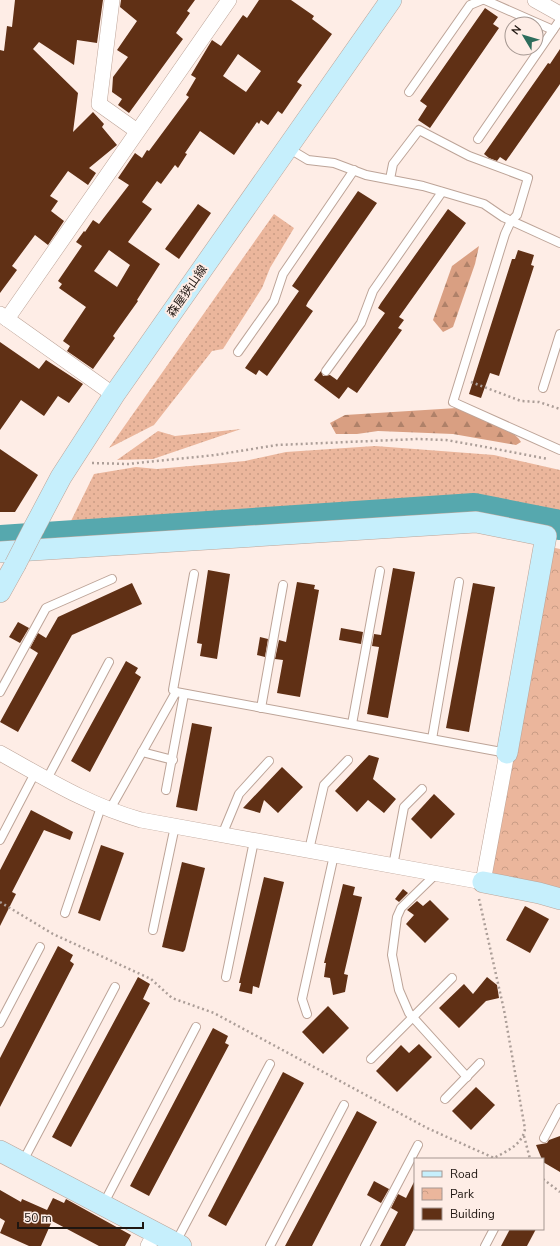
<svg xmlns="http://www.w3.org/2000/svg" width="560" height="1246" viewBox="0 0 560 1246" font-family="'Nunito Sans','Noto Sans JP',sans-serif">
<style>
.grass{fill:url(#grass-dots)}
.forest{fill:url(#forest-firs)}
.park{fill:url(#park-crowns)}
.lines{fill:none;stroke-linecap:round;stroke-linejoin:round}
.river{stroke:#56a8ae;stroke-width:30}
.building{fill:#603015;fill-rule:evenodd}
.lane-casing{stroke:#bda498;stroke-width:10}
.street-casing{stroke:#bda498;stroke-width:16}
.secondary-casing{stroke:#bda498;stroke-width:22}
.path{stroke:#ac9e98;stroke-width:2.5;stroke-dasharray:2 3;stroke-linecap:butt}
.lane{stroke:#fff;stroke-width:8}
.street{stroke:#fff;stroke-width:15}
.secondary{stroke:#c6effc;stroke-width:21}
.secondary-bridge-casing{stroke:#bda498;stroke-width:22;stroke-linecap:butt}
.secondary-bridge{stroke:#c6effc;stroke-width:21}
.labels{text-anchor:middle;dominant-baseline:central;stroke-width:4;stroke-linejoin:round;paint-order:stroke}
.street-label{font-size:12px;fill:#1f1611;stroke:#feede6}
</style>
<defs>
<pattern id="grass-dots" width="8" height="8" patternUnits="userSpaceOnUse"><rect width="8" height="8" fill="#ebb69c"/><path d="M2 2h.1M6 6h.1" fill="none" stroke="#c99c85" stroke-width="1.8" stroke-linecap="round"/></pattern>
<pattern id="forest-firs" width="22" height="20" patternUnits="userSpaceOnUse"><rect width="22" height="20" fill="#d99f82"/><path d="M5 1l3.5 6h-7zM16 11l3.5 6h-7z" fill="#af8169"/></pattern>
<pattern id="park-crowns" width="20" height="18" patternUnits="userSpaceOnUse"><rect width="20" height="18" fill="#ebb69c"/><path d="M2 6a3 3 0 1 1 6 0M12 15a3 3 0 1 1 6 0" fill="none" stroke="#c99c85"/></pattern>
</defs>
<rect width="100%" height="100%" fill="#feede6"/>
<!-- grass -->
<g class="grass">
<polygon points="274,214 294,228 270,268 262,288 223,349 212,351 154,425 109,448"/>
<polygon points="241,429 153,459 117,460 158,431 175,436"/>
<polygon points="375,446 494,455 560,470 560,511 479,495 109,520 71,521 94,474 136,467 157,469 245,461 286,452"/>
</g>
<!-- forest -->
<g class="forest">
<polygon points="479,246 475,264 453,327 443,332 433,320 452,266"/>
<path d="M 457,408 C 474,415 512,426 521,442 L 516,445 L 453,434 L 378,431 L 357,434 L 336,434 L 330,423 L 345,415 Z"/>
</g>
<!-- park -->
<polygon class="park" points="551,547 560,549 560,892 491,875"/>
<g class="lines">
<!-- river -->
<polyline class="river" points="0,540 474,508 560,525"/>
</g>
<!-- building -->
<g class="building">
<polygon points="15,0 103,0 97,43 77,40 74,65 39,42 33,49 78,93 73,132 93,112 104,124 102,127 117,145 89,168 96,173 88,185 68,171 50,196 58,201 51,211 64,221 48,245 35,235 12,266 17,270 0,293 0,50 4,51 7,26 12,27"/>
<polygon points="121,0 195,0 187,11 190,13 176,33 183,39 129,113 118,105 122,99 112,92 113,77 128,57 117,50 137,21 120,7"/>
<path d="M 259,0 L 291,0 L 314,16 L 312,19 L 332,34 L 297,82 L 302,85 L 282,114 L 278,111 L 268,125 L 261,120 L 259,124 L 257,122 L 234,155 L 200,131 L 185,153 L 187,154 L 178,168 L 175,165 L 161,184 L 157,181 L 142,202 L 152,209 L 128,242 L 160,264 L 137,300 L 138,301 L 113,336 L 115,338 L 93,369 L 67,351 L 70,346 L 63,341 L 86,307 L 59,288 L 62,284 L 58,281 L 82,246 L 76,242 L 84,231 L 85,232 L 93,220 L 99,224 L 129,185 L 118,178 L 135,153 L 142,158 L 147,150 L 149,151 L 189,97 L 186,95 L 196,78 L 191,75 L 212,40 L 221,46 L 243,15 L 247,18 ZM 238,54 L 261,71 L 246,92 L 223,76 ZM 109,250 L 130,265 L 117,287 L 94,271 Z"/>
<polygon points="485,8 498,17 493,24 499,28 430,128 418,120 427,106 420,101"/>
<polygon points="560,49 560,84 506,161 500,157 497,161 489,158 484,154 548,63 550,64"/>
<polygon points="358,191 377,203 308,302 306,306 313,311 267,376 259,370 256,375 245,368 299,291 292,286"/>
<polygon points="198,204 211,213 179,259 165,249"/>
<polygon points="448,209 466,223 399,317 404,320 398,328 402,330 357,393 348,387 339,399 314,380 321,371 323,376 330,375 337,380 385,313 378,308 381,303"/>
<polygon points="518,250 534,255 531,265 534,266 499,376 490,373 481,398 469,394 512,259 515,259"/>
<polygon points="0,342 39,369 46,360 83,384 69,403 58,396 44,416 21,400 0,430"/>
<polygon points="0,449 38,475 15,512 0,512"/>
<polygon points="393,568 415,572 388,718 367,714 379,647 372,646 374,634 381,635"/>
<polygon points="208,570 230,574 217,659 200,656 202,644 197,643"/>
<polygon points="297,582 315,585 314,589 319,590 300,697 277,693 283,660 275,659 279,640 286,642"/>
<polygon points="132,583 142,604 72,635 18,732 0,722 38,653 30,648 38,633 46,638 58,617"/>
<polygon points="473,583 495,587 469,732 446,728"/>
<polygon points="18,622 29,628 20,643 9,637"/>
<polygon points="341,628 363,632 361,644 339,640"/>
<polygon points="260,637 268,639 265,657 257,655"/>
<polygon points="126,661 138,668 135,673 141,677 90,772 71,761"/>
<polygon points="192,723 212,727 197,811 176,807"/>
<polygon points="369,755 379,758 373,779 396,799 384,813 368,800 357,812 335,791"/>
<polygon points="282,767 303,787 278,813 264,800 260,813 243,808"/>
<polygon points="434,794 455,814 431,839 411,819"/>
<polygon points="31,810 73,832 70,840 44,830 12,892 16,894 0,926 0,870"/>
<polygon points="101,845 124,853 100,921 78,913"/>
<polygon points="182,862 205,868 185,950 183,952 162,947"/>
<polygon points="264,877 284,882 259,988 253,986 252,994 239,991 241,983 239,983"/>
<polygon points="343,884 355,887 353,895 362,897 344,974 348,975 345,992 333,995 330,978 324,977 326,963 324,963"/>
<polygon points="403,889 408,893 399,902 395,899"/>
<polygon points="430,900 449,919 425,943 406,924 414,915 407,910 417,901 423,906"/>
<polygon points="525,906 549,919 530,953 506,940"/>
<polygon points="58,946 73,955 70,961 74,964 0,1107 0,1058"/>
<polygon points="138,977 150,984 143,999 150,1003 71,1147 52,1137"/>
<polygon points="487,977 497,985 499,998 486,1001 459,1028 439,1008 464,984 473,994"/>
<polygon points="328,1006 349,1028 323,1054 302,1032"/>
<polygon points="213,1028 228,1036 225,1043 229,1045 149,1196 130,1186"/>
<polygon points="419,1044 432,1057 397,1092 376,1071 401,1045 409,1053"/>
<polygon points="283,1072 304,1083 226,1226 208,1216"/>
<polygon points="476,1087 495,1105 471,1130 452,1111"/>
<polygon points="357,1111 377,1122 350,1173 312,1246 285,1246"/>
<polygon points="560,1136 560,1172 543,1162 536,1145 547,1143 549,1140"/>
<polygon points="415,1180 415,1227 405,1246 380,1246 398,1212 391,1208 398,1194 406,1198"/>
<polygon points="374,1181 389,1189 381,1203 367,1195"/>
<polygon points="0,1190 21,1202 22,1199 47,1210 53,1198 64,1203 66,1199 131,1235 125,1246 99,1246 52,1221 41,1246 29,1246 0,1233 5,1221 0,1218"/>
<polygon points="510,1229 536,1229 527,1246 501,1246"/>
</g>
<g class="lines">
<defs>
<g id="lane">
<polyline points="485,0 553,30"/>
<polyline points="409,92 470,5 482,0"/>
<polyline points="478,139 560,20"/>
<polyline points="288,148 308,160 334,163 366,175 423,186 484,204 503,217 560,243"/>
<polyline points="390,179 393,164 419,130 469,156 528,178 517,215 511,221 505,234 453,402 560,450"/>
<polyline points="238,352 274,301 283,274 354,170"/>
<polyline points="326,371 361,323 373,291 442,192"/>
<polyline points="543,388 560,334"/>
<polyline points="0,692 46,608 112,579"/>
<polyline points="176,692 507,753"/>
<polyline points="176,692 173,690 194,574"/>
<polyline points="261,708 283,585"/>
<polyline points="352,724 380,571"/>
<polyline points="432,739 459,582"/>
<polyline points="142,752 173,760"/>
<polyline points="47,779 109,662"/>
<polyline points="166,790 184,694"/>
<polyline points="109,811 176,692"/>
<polyline points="222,835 239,794 269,761"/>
<polyline points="0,840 35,773"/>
<polyline points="309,850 324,785 348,760"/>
<polyline points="393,866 404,807 422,789"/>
<polyline points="436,874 401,908 397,917 392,955 399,990 409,1013 467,1077"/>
<polyline points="65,913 101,807"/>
<polyline points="153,930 175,826"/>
<polyline points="226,977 254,841"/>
<polyline points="307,1014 302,999 334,855"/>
<polyline points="0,1023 40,947"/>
<polyline points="371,1059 452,978"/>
<polyline points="445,1099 480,1063"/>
<polyline points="544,1138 560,1108"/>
<polyline points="22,1163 115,987"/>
<polyline points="103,1205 196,1027"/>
<polyline points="176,1242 270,1064"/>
<polyline points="270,1246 344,1105"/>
<polyline points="365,1246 418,1145"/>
<polyline points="485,1246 494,1229"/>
</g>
<g id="street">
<polyline points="112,0 99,104 137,131"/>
<polyline points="535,0 560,14"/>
<polyline points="0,314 114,395"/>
<polyline points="7,319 229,0"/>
<path d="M 0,753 C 47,779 88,805 141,820 L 483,882 L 507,753"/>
<polyline points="148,1246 155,1233"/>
</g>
<g id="secondary">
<polyline points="34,528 61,477 114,395 391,0"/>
<polyline points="0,552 476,522 546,536 507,753"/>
<polyline points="0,592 15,565"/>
<polyline points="483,882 539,893 560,899"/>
<polyline points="0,1151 181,1246"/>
</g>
</defs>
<!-- lane casing -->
<use href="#lane" class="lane-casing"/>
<!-- street casing -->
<use href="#street" class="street-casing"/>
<!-- secondary casing -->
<use href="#secondary" class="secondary-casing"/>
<!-- path -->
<g class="path">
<polyline points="471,382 521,401 539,402 560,409"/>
<polyline points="92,463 128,464 215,455 277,445 418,439 446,440 480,446 548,459"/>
<path d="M 0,902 L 53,934 L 151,979 L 172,998 L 214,1013 L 427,1128 L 494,1158 C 507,1151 522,1145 525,1129 L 504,1010 L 479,899"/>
<polyline points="524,1136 530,1159"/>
<polyline points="543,1179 560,1192"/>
</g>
<!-- lane -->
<use href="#lane" class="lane"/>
<!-- street -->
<use href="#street" class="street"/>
<!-- secondary -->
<use href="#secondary" class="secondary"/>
<defs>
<polyline id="secondary-bridge" points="15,565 34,528"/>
</defs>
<!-- secondary-bridge casing -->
<use href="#secondary-bridge" class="secondary-bridge-casing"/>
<!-- secondary-bridge -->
<use href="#secondary-bridge" class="secondary-bridge"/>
</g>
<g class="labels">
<!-- street labels -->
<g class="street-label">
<text transform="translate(187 291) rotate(-55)">森屋狭山線</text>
</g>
</g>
<!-- legend -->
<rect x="414" y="1158" width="130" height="72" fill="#feede6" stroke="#a59791"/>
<rect x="422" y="1171" width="20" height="6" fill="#c6effc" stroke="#a59791"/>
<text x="450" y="1178" font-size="12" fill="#1f1611">Road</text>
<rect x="422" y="1188" width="20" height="12" fill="url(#park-crowns)" stroke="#a59791"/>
<text x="450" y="1198" font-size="12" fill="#1f1611">Park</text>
<rect x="422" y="1208" width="20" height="12" fill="#603015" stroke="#a59791"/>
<text x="450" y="1218" font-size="12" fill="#1f1611">Building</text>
<!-- north arrow -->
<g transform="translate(524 36) rotate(308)"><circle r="19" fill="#feede6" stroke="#a59791"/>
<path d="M0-3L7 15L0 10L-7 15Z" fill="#2d6d5c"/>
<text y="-6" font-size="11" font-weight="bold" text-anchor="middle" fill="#1f1611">N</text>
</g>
<!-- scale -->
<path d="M18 1222v6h125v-6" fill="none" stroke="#1f1611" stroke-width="2"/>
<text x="24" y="1222" font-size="12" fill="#1f1611" stroke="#feede6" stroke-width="3" paint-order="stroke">50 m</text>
</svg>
